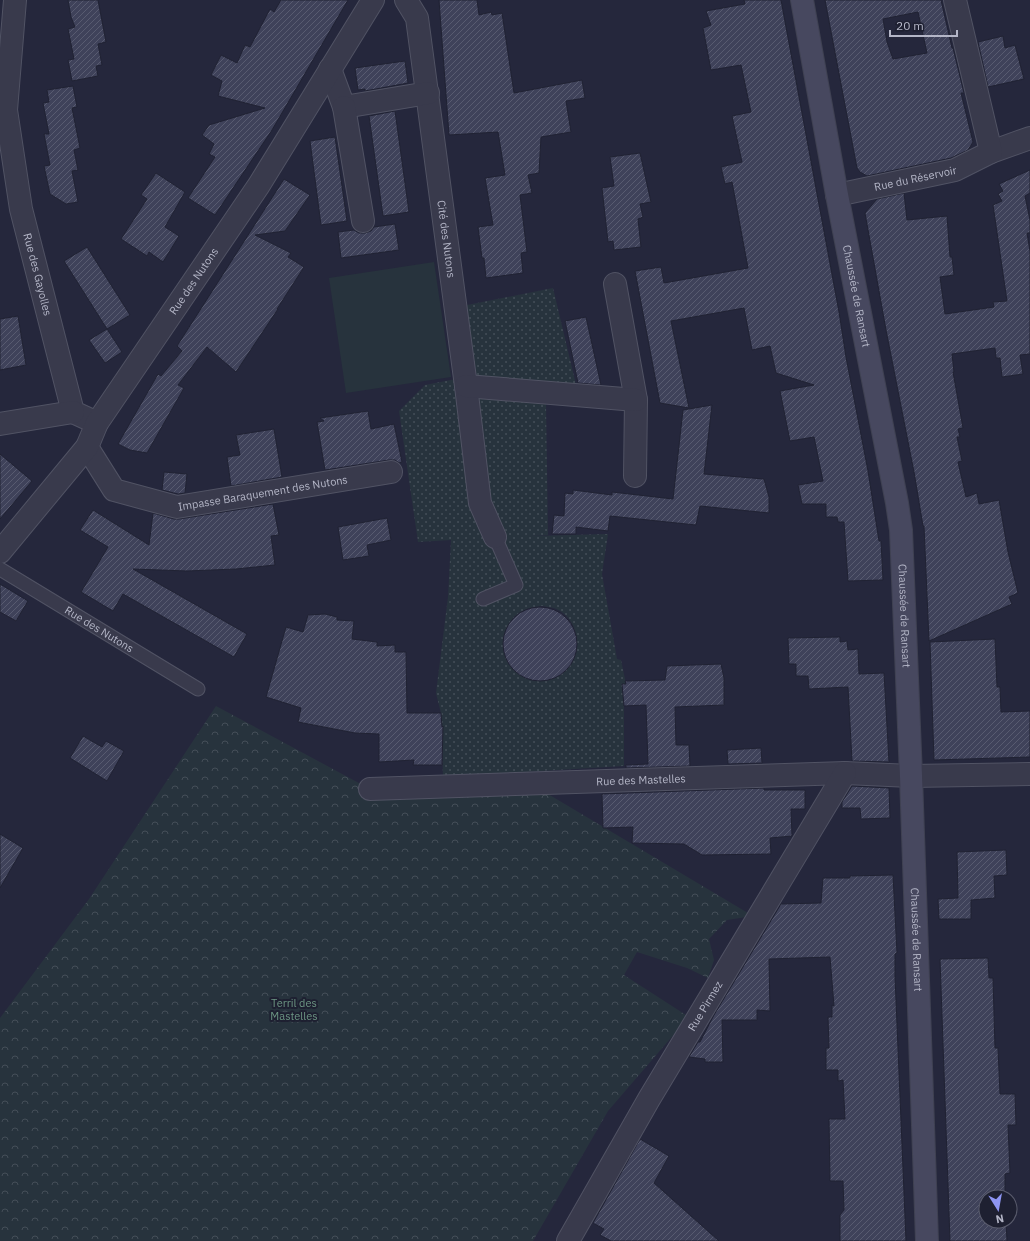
<svg xmlns="http://www.w3.org/2000/svg" width="1030" height="1241" viewBox="0 0 1030 1241" font-family="'IBM Plex Sans',sans-serif">
<style>
.grass{fill:url(#grass-dots);fill-rule:evenodd}
.forest{fill:url(#forest-crowns)}
.garden{fill:#27333d}
.building{fill:url(#building-hatch);stroke:#202233;fill-rule:evenodd}
.lines{fill:none;stroke-linecap:round;stroke-linejoin:round}
.service-casing{stroke:#515364;stroke-width:15}
.minor-casing{stroke:#515364;stroke-width:24}
.secondary-casing{stroke:#3f4152;stroke-width:24}
.service{stroke:#393a4c;stroke-width:13}
.minor{stroke:#393a4c;stroke-width:22}
.secondary{stroke:#47485f;stroke-width:22}
.labels{text-anchor:middle;dominant-baseline:central;stroke-width:4;stroke-linejoin:round;paint-order:stroke}
.street-label{font-size:11px;fill:#b4b6c7;stroke:#1e2031}
.park-label{font-size:11px;fill:#6d9784;stroke:#1e2031}
</style>
<defs>
<pattern id="grass-dots" width="8" height="8" patternUnits="userSpaceOnUse"><rect width="8" height="8" fill="#27333d"/><path d="M2 2h.1M6 6h.1" fill="none" stroke="#444e58" stroke-width="1.8" stroke-linecap="round"/></pattern>
<pattern id="forest-crowns" width="20" height="18" patternUnits="userSpaceOnUse"><rect width="20" height="18" fill="#27333d"/><path d="M2 6a3 3 0 1 1 6 0M12 15a3 3 0 1 1 6 0" fill="none" stroke="#444e58"/></pattern>
<pattern id="building-hatch" width="6" height="6" patternUnits="userSpaceOnUse"><rect width="6" height="6" fill="#3f425a"/><path d="M-1 1l2-2M0 6l6-6M5 7l2-2" fill="none" stroke="#585b70"/></pattern>
</defs>
<rect width="100%" height="100%" fill="#25273c"/>
<!-- grass -->
<path class="grass" d="M 553,288 L 577,389 L 546,403 L 548,535 L 530,536 L 608,534 L 602,574 L 617,659 L 621,660 L 626,684 L 622,684 L 624,706 L 624,766 L 443,777 L 441,713 L 436,693 L 448,597 L 451,540 L 418,542 L 399,411 L 425,385 L 461,378 L 462,306 ZM 542,606 C 546,607 550,607 554,608 C 573,615 581,637 575,655 C 572,666 563,675 553,678 C 521,688 493,657 507,627 C 510,622 514,616 519,613 C 526,608 534,607 542,606 Z"/>
<!-- forest -->
<polygon class="forest" points="216,706 370,789 548,788 548,794 753,916 727,920 709,939 714,960 708,978 687,968 637,952 624,975 689,1017 608,1111 533,1241 0,1241 0,1018 89,899"/>
<!-- garden -->
<polygon class="garden" points="434,262 451,377 346,393 329,278"/>
<!-- building -->
<g class="building">
<polygon points="68,0 98,0 106,42 98,44 102,65 96,66 98,76 72,81 68,60 74,59 68,29 75,27 71,17"/>
<polygon points="281,0 348,0 272,130 215,215 188,198 215,157 209,154 214,144 202,135 209,125 265,108 218,96 222,81 211,75 221,55 237,63 245,45 250,47 270,9 274,12"/>
<polygon points="439,0 477,0 479,15 491,12 492,15 502,13 514,93 582,80 585,98 566,101 571,132 541,137 539,173 528,175 532,193 520,195 527,252 521,253 523,273 486,278 484,258 482,258 478,227 493,225 485,178 505,175 498,132 449,135"/>
<polygon points="744,0 781,0 839,312 846,357 868,471 879,541 881,541 883,580 848,581 844,522 838,522 837,517 826,517 826,504 802,504 798,485 823,481 814,437 790,441 780,391 814,385 776,373 770,346 752,350 744,308 671,321 689,408 660,403 635,271 661,267 664,283 748,268 732,182 725,184 721,167 742,162 732,116 751,112 741,65 711,70 703,28 711,25 706,11 745,4"/>
<path d="M 825,0 L 941,0 L 952,48 L 953,48 L 964,93 L 961,93 L 973,142 L 968,150 L 951,158 L 867,176 L 860,172 L 857,168 ZM 918,12 L 927,53 L 893,59 L 887,42 L 883,19 Z"/>
<polygon points="1003,36 1005,48 1015,45 1024,79 988,87 978,42"/>
<polygon points="405,61 408,83 365,91 365,89 358,90 355,68"/>
<polygon points="73,86 77,107 72,108 80,148 74,150 78,170 72,171 78,202 66,204 50,194 44,166 50,165 44,134 49,134 43,103 49,102 47,90"/>
<polygon points="395,111 409,212 383,216 369,116"/>
<polygon points="335,137 347,221 321,225 310,141"/>
<polygon points="640,153 651,202 640,204 643,217 638,219 641,247 614,250 613,241 608,242 602,188 614,186 610,157"/>
<polygon points="1030,170 1030,193 1025,196 1030,220 1030,233 1027,233 1030,251 1030,354 1020,355 1023,374 1002,377 1000,358 996,358 995,348 952,354 954,372 953,372 963,428 958,429 960,437 957,437 962,461 958,462 966,497 977,493 979,504 999,500 1008,552 1018,593 1009,597 1012,604 929,641 924,526 923,526 914,472 886,330 865,213 877,199 904,193 907,220 947,216 950,257 952,257 954,275 940,277 945,314 994,307 993,302 1007,301 993,205 1002,201 998,194 1003,191 999,184"/>
<polygon points="156,173 185,192 165,227 179,236 163,262 149,252 147,256 121,239 147,199 141,195"/>
<polygon points="284,179 310,195 285,231 255,235 291,253 288,257 304,267 277,309 278,309 236,372 207,347 178,385 184,388 147,453 130,450 118,444 158,374 161,376 182,351 177,346"/>
<polygon points="395,224 399,250 341,258 338,232 354,230 359,233 365,233 371,231 374,227"/>
<polygon points="87,247 130,315 107,329 122,352 105,363 89,340 107,329 64,261"/>
<polygon points="18,316 26,365 0,370 0,319"/>
<polygon points="586,317 601,385 578,383 565,321"/>
<polygon points="712,405 704,474 764,479 769,497 769,513 700,506 696,525 610,516 608,531 576,527 576,534 552,534 554,515 564,516 565,493 573,494 573,490 612,495 612,492 673,499 683,410"/>
<polygon points="368,411 371,429 394,424 402,462 399,463 395,460 389,460 325,470 317,422 324,421 320,418"/>
<polygon points="274,429 282,477 231,486 227,457 240,455 236,435"/>
<polygon points="0,454 32,481 0,519"/>
<polygon points="164,472 187,474 185,493 178,494 162,490"/>
<polygon points="273,504 279,535 271,536 275,565 236,569 187,571 133,569 247,634 234,657 123,594 113,611 81,592 108,547 80,530 93,510 149,545 153,513 174,519 179,519"/>
<polygon points="387,518 391,540 367,545 369,556 343,560 338,527"/>
<polygon points="0,584 28,601 16,621 0,612"/>
<circle cx="540" cy="644" r="37"/>
<polygon points="325,614 337,617 337,620 354,621 352,639 377,642 377,646 395,645 395,652 406,652 407,713 441,713 442,727 443,726 442,765 413,765 414,760 379,762 379,734 355,733 298,722 301,708 266,697 286,627 303,632 308,615"/>
<polygon points="840,637 840,642 847,641 848,650 858,649 859,674 884,673 889,762 852,761 848,687 809,689 808,676 796,676 796,664 789,664 788,638"/>
<polygon points="995,639 997,687 1000,687 1001,712 1030,711 1030,757 934,760 930,642"/>
<polygon points="721,664 724,678 724,705 675,707 676,745 689,745 690,766 626,768 626,765 648,764 646,705 624,706 622,684 626,684 625,681 665,680 667,666"/>
<polygon points="83,736 102,747 106,741 124,751 107,781 70,758"/>
<polygon points="761,748 762,763 728,764 727,750"/>
<polygon points="852,786 889,788 890,818 861,819 860,808 842,808 842,802"/>
<polygon points="764,788 764,790 805,790 805,809 791,809 792,836 770,838 771,854 702,855 684,844 632,843 633,827 603,828 602,794"/>
<polygon points="0,834 23,848 0,888"/>
<polygon points="1006,850 1007,875 994,876 995,898 971,900 971,919 939,919 938,899 958,898 957,852"/>
<polygon points="893,875 897,953 895,954 895,976 906,1241 840,1241 840,1215 844,1210 843,1181 830,1181 829,1119 845,1119 843,1080 838,1081 838,1070 826,1070 826,1048 829,1048 828,1017 832,1017 832,1005 834,1006 830,957 769,959 770,1011 757,1010 757,1020 722,1020 723,1062 705,1062 705,1059 689,1057 698,1042 700,1042 714,1015 781,904 821,903 823,878 850,878 850,876"/>
<polygon points="988,958 989,978 993,978 995,1048 998,1048 1000,1094 1015,1094 1016,1125 1008,1125 1010,1173 1005,1174 1005,1197 986,1197 986,1221 1006,1221 1007,1241 950,1241 940,959"/>
<polygon points="640,1139 669,1156 654,1183 719,1241 611,1241 600,1235 604,1229 593,1223"/>
</g>
<g class="lines">
<defs>
<g id="service">
<path id="s1" d="M 0,569 L 198,689"/>
<polyline points="483,599 516,585 495,537"/>
</g>
<g id="minor">
<path id="s2" d="M 15,0 L 6,110 L 21,209 L 73,412 L 97,423"/>
<path id="s3" d="M 406,0 L 417,18 L 466,386 L 480,503 L 495,537"/>
<polyline points="330,69 344,107 428,93"/>
<polyline points="344,107 363,221"/>
<polyline points="991,152 1030,138"/>
<path id="s4" d="M 837,195 L 955,170 L 991,152 L 955,0"/>
<polyline points="615,284 636,400 635,476"/>
<polyline points="466,386 636,400"/>
<polyline points="0,424 73,412"/>
<path id="s5" d="M 87,447 L 114,490 L 177,507 L 391,472"/>
<path id="s6" d="M 0,552 L 87,447 L 97,423 L 259,185 L 373,0"/>
<path id="s7" d="M 370,789 L 845,773 L 911,776 L 1030,774"/>
<path id="s8" d="M 568,1241 L 649,1099 L 845,773"/>
</g>
<g id="secondary">
<path id="s9" d="M 802,0 L 837,195 L 897,503 L 901,530 L 911,776 L 927,1241"/>
</g>
</defs>
<!-- service casing -->
<use href="#service" class="service-casing"/>
<!-- minor casing -->
<use href="#minor" class="minor-casing"/>
<!-- secondary casing -->
<use href="#secondary" class="secondary-casing"/>
<!-- service -->
<use href="#service" class="service"/>
<!-- minor -->
<use href="#minor" class="minor"/>
<!-- secondary -->
<use href="#secondary" class="secondary"/>
</g>
<g class="labels">
<!-- street labels -->
<g class="street-label">
<text stroke="none"><textPath href="#s4" startOffset="80">Rue du Réservoir</textPath></text>
<text stroke="none"><textPath href="#s3" startOffset="244">Cité des Nutons</textPath></text>
<text stroke="none"><textPath href="#s2" startOffset="278">Rue des Gayolles</textPath></text>
<text stroke="none"><textPath href="#s6" startOffset="334">Rue des Nutons</textPath></text>
<text stroke="none"><textPath href="#s9" startOffset="301">Chaussée de Ransart</textPath></text>
<text stroke="none"><textPath href="#s5" startOffset="203">Impasse Baraquement des Nutons</textPath></text>
<text stroke="none"><textPath href="#s9" startOffset="625">Chaussée de Ransart</textPath></text>
<text stroke="none"><textPath href="#s1" startOffset="116">Rue des Nutons</textPath></text>
<text stroke="none"><textPath href="#s7" startOffset="271">Rue des Mastelles</textPath></text>
<text stroke="none"><textPath href="#s9" startOffset="949">Chaussée de Ransart</textPath></text>
<text stroke="none"><textPath href="#s8" startOffset="272">Rue Pirmez</textPath></text>
</g>
<!-- park labels -->
<g class="park-label">
<text x="294" y="1003">Terril des<tspan x="294" dy="13">Mastelles</tspan></text>
</g>
</g>
<!-- north arrow -->
<g transform="translate(998 1209) rotate(169)"><circle r="19" fill="#1e2031" stroke="#5a5c6d"/>
<path d="M0-3L7 15L0 10L-7 15Z" fill="#8e95f2"/>
<text y="-6" font-size="11" font-weight="bold" text-anchor="middle" fill="#b4b6c7">N</text>
</g>
<!-- scale -->
<path d="M890 30v6h67v-6" fill="none" stroke="#b4b6c7" stroke-width="2"/>
<text x="896" y="30" font-size="12" fill="#b4b6c7" stroke="#1e2031" stroke-width="3" paint-order="stroke">20 m</text>
</svg>
